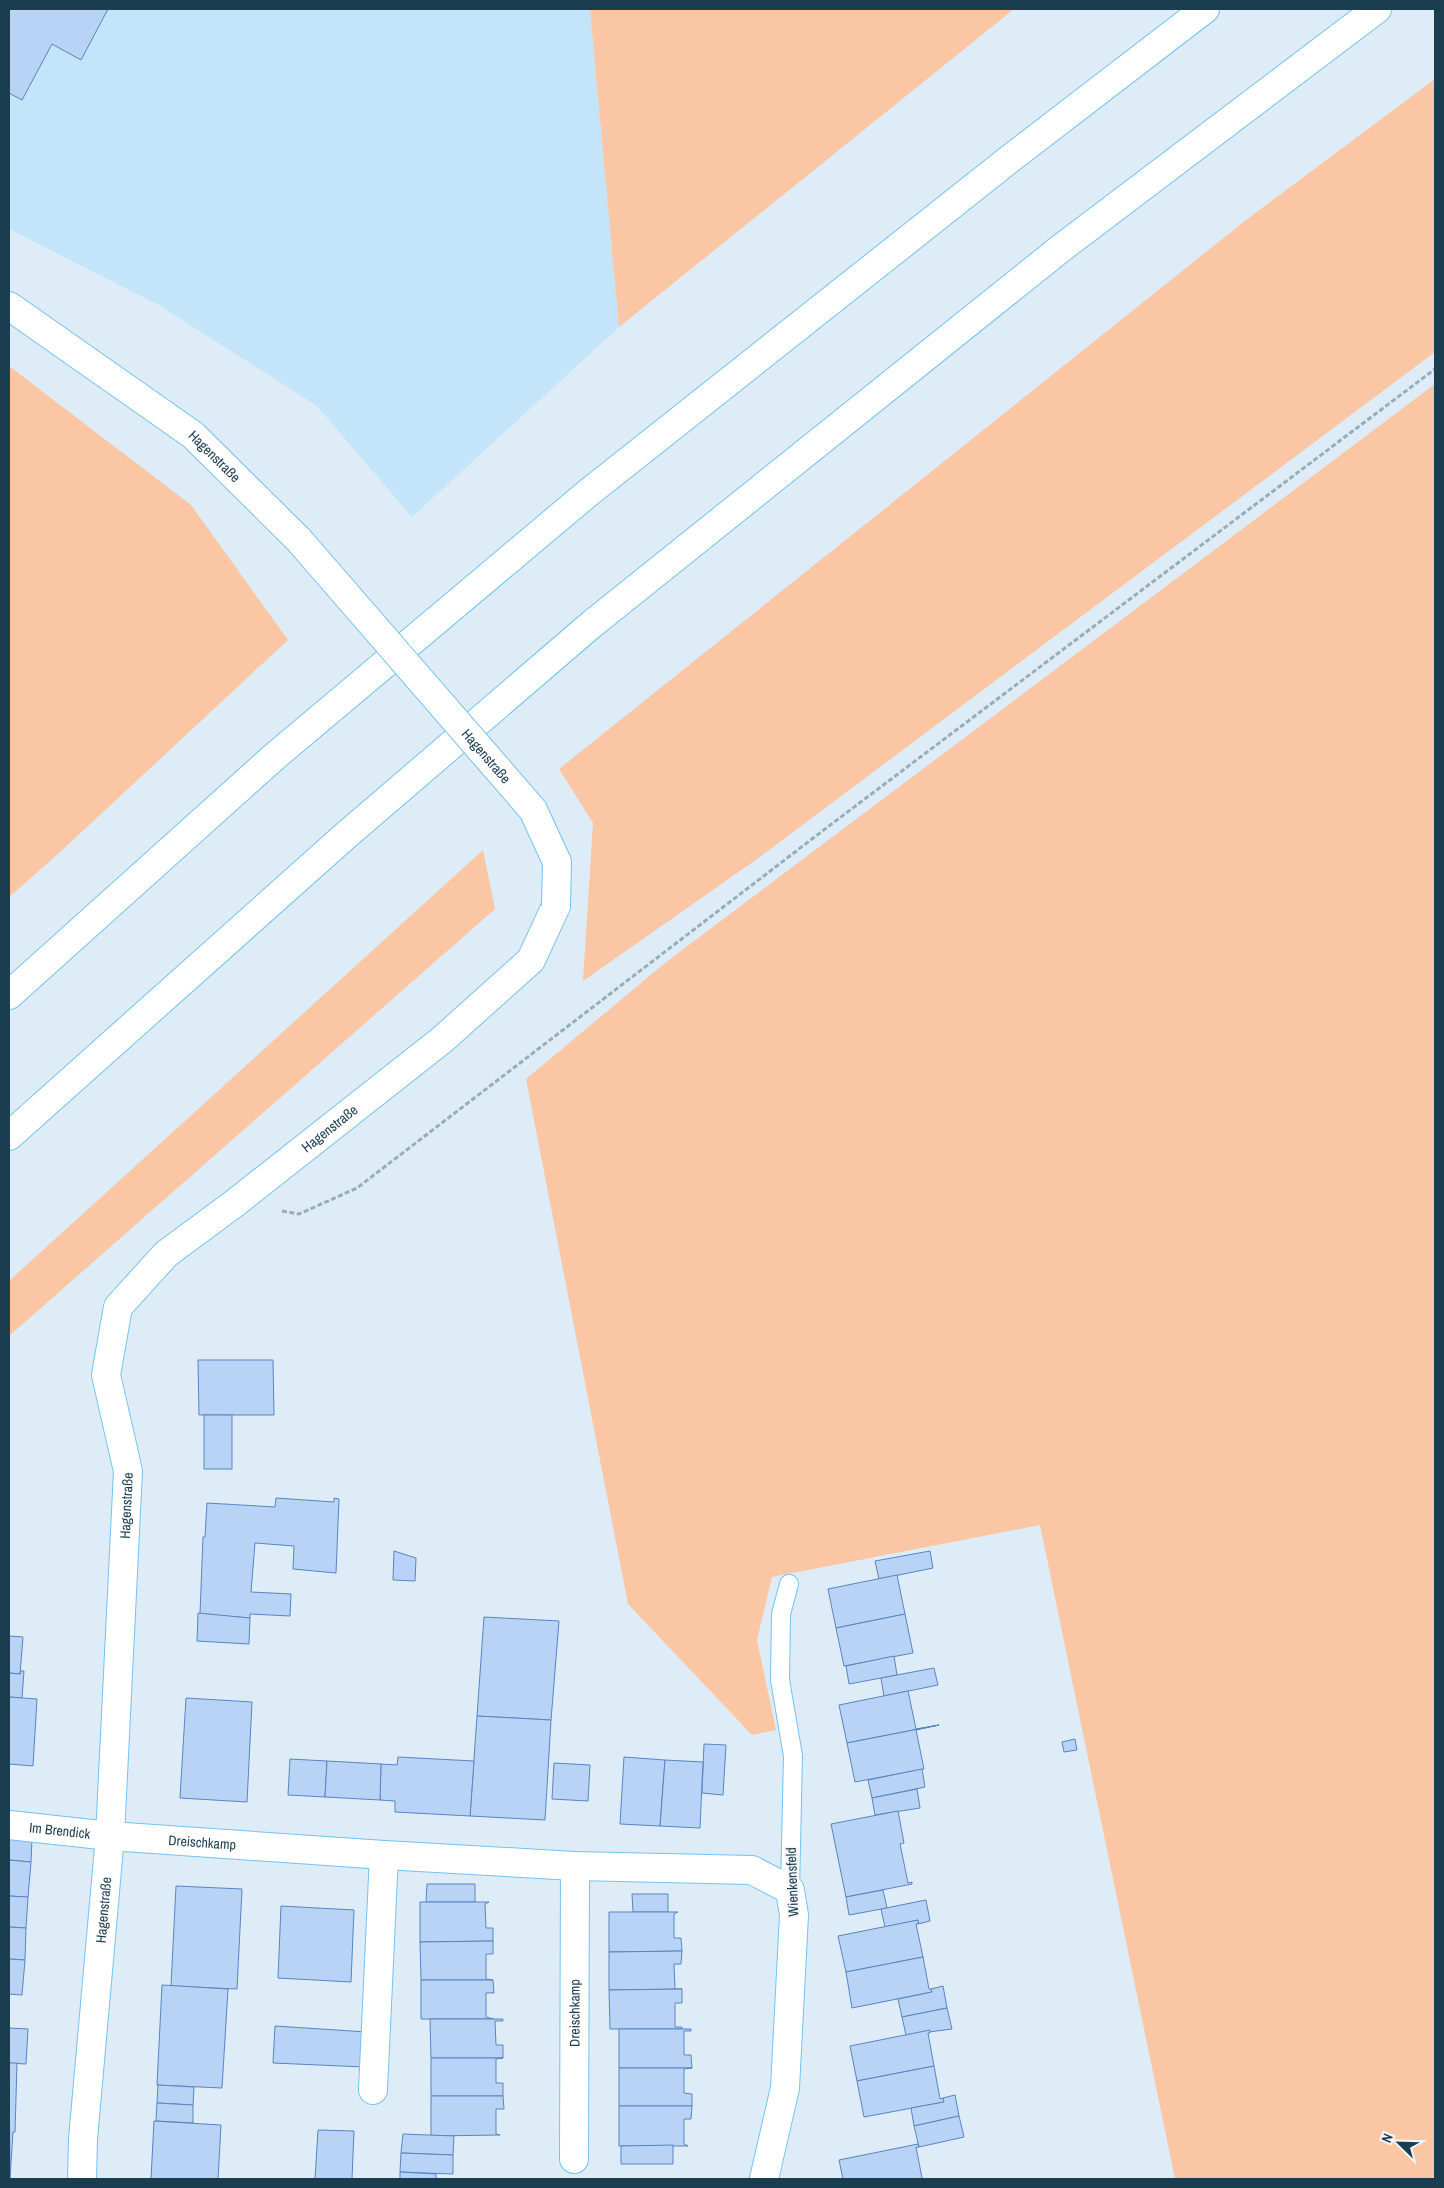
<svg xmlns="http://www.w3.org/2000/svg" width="1444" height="2188" viewBox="0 0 1444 2188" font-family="'Archivo Narrow',sans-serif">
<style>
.built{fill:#c3e4f9}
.green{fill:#fbc6a3}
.building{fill:#b9d3f6;stroke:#5885c1}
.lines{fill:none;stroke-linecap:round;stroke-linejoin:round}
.service-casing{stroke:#72c3f2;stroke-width:20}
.minor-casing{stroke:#72c3f2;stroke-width:30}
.motorway-casing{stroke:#72c3f2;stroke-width:30}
.path{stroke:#96adba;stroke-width:3;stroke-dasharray:5 2.5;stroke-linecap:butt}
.service{stroke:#fff;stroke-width:18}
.minor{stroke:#fff;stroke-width:28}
.motorway{stroke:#fff;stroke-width:28}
.minor-bridge-casing{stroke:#72c3f2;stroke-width:30;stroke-linecap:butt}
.minor-bridge{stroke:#fff;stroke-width:28}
.labels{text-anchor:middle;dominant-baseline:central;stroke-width:4;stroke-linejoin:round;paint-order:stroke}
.street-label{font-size:14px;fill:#1a3d50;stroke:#f6f6f6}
</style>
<rect width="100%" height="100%" fill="#ddecf6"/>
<!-- built -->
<polygon class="built" points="9,9 590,9 619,327 412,517 317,406 159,305 9,229"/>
<!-- green -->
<g class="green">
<polygon points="590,9 1014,9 619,327"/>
<polygon points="1435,79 1435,352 757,859 583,981 593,823 559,769 1246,220"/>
<polygon points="9,366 191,505 288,640 59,853 9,897"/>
<polygon points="1435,384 1435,2179 1175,2179 1040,1525 772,1577 757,1640 776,1730 752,1735 628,1604 526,1079 665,963"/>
<polygon points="483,850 495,909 9,1336 9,1281"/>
</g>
<!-- building -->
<g class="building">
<polygon points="9,9 108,9 81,60 52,44 22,100 9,93"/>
<polygon points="198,1360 273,1360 274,1415 199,1415"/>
<rect x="204" y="1415" width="28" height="54"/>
<polygon points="276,1498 334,1502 334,1498 339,1499 336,1573 293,1569 294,1546 255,1543 251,1592 291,1594 290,1616 250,1614 250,1618 200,1614 203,1537 205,1537 207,1503 275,1507"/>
<polygon points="394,1551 416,1558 415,1581 393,1580"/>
<polygon points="930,1551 933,1568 879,1579 875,1561"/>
<polygon points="897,1575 905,1614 836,1628 828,1589"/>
<polygon points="198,1613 250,1618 249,1644 197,1641"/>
<polygon points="905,1614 913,1653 844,1666 836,1628"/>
<polygon points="484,1617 559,1621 551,1720 477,1716"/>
<polygon points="9,1636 23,1637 20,1674 9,1673"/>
<polygon points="894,1656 897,1675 849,1684 846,1666"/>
<polygon points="934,1668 938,1685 884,1696 881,1678"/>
<polygon points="21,1671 24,1671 22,1698 9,1697 9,1673 20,1674"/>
<polygon points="908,1691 916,1729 939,1725 847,1743 839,1705"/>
<polygon points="9,1697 37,1699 33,1766 9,1764"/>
<polygon points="186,1698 252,1702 247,1802 180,1798"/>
<polygon points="477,1716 551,1720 545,1820 470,1816"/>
<polygon points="939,1725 916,1730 924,1769 855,1782 847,1743"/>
<polygon points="1075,1739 1077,1750 1064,1752 1062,1742"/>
<polygon points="704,1744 726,1745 723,1795 702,1793"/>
<polygon points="398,1757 474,1761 470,1816 395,1812 395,1801 380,1800 381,1764 397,1765"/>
<polygon points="624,1757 665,1760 660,1826 620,1824"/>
<polygon points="290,1759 327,1761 325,1797 288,1795"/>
<polygon points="665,1760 703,1762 700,1828 660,1826"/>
<polygon points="327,1761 381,1764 380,1800 325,1797"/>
<polygon points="554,1763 590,1765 588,1801 552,1799"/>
<polygon points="922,1769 925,1787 872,1798 868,1780"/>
<polygon points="917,1789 920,1808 875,1815 872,1798"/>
<polygon points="898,1811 904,1843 900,1844 908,1883 912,1882 912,1884 846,1897 831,1824"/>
<polygon points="9,1837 32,1839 31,1862 9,1860"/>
<polygon points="9,1860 31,1862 28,1897 9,1896"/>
<polygon points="427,1884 475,1884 475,1902 426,1902"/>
<polygon points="176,1886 242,1889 237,1989 171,1986"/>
<polygon points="883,1890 887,1908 849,1915 846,1897"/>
<polygon points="632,1894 668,1894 668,1912 633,1912"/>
<polygon points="9,1896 28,1897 26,1928 9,1927"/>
<polygon points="926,1900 930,1921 918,1924 918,1920 885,1927 881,1909"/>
<polygon points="420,1902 489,1902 485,1904 486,1928 493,1928 493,1941 420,1942"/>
<polygon points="281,1906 354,1910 351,1982 278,1978"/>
<polygon points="609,1912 678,1912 674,1914 674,1938 681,1938 682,1951 609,1952"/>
<polygon points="918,1920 918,1924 916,1924 923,1957 846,1972 838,1936"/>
<polygon points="9,1927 26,1928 25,1960 9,1959"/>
<polygon points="493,1941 493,1954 486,1954 486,1979 493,1980 421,1980 420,1942"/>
<polygon points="682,1951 681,1964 674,1964 675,1989 682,1989 609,1990 609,1952"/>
<polygon points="923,1957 929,1989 931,1989 932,1992 852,2008 846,1972"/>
<polygon points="9,1959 25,1960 22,1995 9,1994"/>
<polygon points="421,1980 493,1980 494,1993 486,1993 486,2017 494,2019 421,2019"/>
<polygon points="162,1985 228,1989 222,2088 157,2085"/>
<polygon points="943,1986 947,2008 902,2017 898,1999 932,1992 931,1989"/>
<polygon points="682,1989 682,2003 675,2003 675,2027 682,2027 682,2029 610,2029 609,1990"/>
<polygon points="947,2008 952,2029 906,2035 902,2017"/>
<polygon points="430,2019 503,2019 503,2021 495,2021 496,2045 503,2045 503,2058 431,2058"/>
<polygon points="275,2026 367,2032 364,2067 273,2063"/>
<polygon points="9,2028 28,2029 26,2064 9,2063"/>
<polygon points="619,2029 691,2029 691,2031 684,2031 684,2055 691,2055 692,2068 619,2068"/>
<polygon points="930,2030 930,2033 928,2033 934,2066 857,2081 850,2046"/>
<polygon points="431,2058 503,2058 496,2059 496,2083 503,2083 503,2096 431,2096"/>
<polygon points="9,2063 17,2063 15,2132 13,2132 10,2179"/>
<polygon points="934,2066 940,2099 943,2098 944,2102 864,2117 857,2081"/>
<polygon points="619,2068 692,2068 684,2069 684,2093 692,2094 692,2106 619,2106"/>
<polygon points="158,2085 194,2087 193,2105 157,2103"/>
<polygon points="955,2095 959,2116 914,2126 911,2108 944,2102 943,2098"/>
<polygon points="431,2096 503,2096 504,2109 496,2109 496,2134 500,2135 431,2136"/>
<polygon points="157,2103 193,2105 193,2123 156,2121"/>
<polygon points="619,2106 692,2106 691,2119 684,2119 684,2144 688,2146 619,2146"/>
<polygon points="959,2116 964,2137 919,2147 914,2126"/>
<polygon points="154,2121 221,2125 218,2179 151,2179"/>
<polygon points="318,2130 354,2131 352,2179 315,2179"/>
<polygon points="403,2134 454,2136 453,2155 401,2153"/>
<polygon points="918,2144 919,2147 916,2147 922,2178 925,2179 843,2179 839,2160"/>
<polygon points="673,2145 673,2164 621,2164 621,2146"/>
<polygon points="401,2153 453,2155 453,2174 400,2172"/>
<polygon points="400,2172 436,2174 436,2179 400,2179"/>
</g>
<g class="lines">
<defs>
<polyline id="service" points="789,1584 781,1614 780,1680 793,1756 790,1890"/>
<g id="minor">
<path id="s1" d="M 9,306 L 193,435 L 299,540"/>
<path id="s2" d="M 9,1825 L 110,1836 L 384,1855 L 575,1866 L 752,1870 L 790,1890 L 794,1915 L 785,2088 L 764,2179"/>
<polyline points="373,2090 384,1855"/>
<path id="s3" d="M 574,2159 L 575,1866"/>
<path id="s4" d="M 82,2179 L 83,2139 L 110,1836 L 128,1471 L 106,1375 L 118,1307 L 166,1254 L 235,1203 L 443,1039 L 531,960 L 556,906"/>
</g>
<g id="motorway">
<polyline points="9,995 274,757 588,493 1011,158 1205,9"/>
<polyline points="9,1136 344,837 592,624 1060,249 1377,9"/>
</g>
</defs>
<!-- service casing -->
<use href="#service" class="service-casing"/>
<!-- minor casing -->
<use href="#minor" class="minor-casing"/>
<!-- motorway casing -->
<use href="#motorway" class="motorway-casing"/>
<!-- path -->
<polyline class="path" points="282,1211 299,1214 357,1188 825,829 1435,369"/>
<!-- service -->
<use href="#service" class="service"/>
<!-- minor -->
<use href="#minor" class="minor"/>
<!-- motorway -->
<use href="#motorway" class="motorway"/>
<defs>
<g id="minor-bridge">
<path id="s5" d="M 299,540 L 533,810 L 557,862 L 556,906"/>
</g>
</defs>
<!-- minor-bridge casing -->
<use href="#minor-bridge" class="minor-bridge-casing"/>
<!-- minor-bridge -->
<use href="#minor-bridge" class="minor-bridge"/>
</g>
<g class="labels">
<!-- street labels -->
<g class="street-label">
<text stroke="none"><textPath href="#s1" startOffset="255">Hagenstraße</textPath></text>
<text stroke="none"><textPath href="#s5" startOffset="286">Hagenstraße</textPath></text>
<text stroke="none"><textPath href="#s4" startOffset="1155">Hagenstraße</textPath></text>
<text stroke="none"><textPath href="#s4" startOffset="675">Hagenstraße</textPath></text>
<text stroke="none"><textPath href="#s2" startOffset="51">Im Brendick</textPath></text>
<text stroke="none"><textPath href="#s2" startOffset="194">Dreischkamp</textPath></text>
<text transform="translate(792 1882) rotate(-92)">Wienkensfeld</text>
<text stroke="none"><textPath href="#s4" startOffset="270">Hagenstraße</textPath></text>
<text stroke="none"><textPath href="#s3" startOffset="146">Dreischkamp</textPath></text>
</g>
</g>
<!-- border -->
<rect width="1444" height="2188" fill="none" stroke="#1a3d50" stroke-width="20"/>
<!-- north arrow -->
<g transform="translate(1399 2143) rotate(293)" stroke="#f6f6f6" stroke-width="4" paint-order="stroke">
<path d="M0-4L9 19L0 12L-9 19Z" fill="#1a3d50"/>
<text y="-8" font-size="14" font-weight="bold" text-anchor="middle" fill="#1a3d50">N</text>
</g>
</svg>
